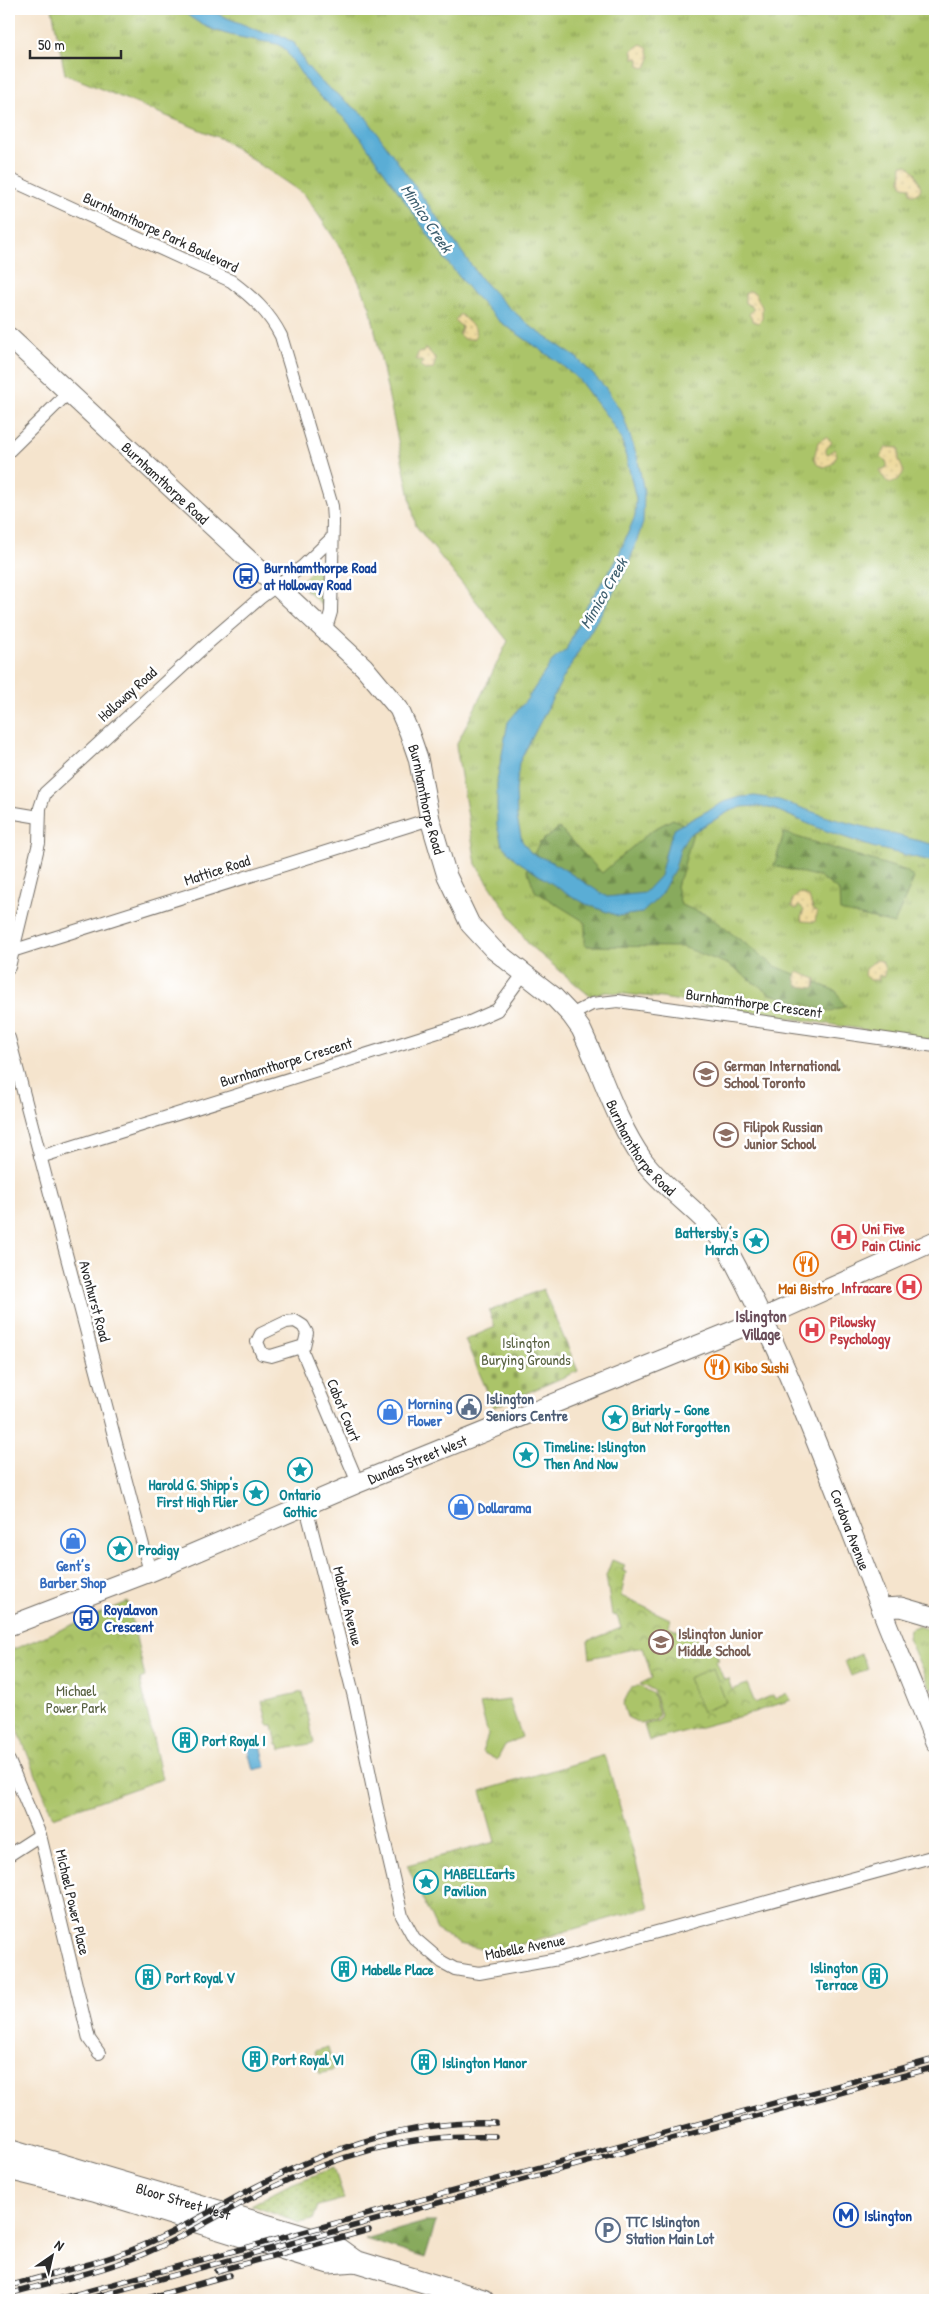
<svg xmlns="http://www.w3.org/2000/svg" width="944" height="2309" viewBox="0 0 944 2309" font-family="'Patrick Hand',sans-serif">
<style>
.grass{fill:url(#grass-tufts);stroke:#6b784a}
.forest{fill:url(#forest-firs);stroke:#5a6a44}
.sand{fill:url(#sand-dots);stroke:#8c8264}
.cemetery{fill:url(#cemetery-stones);stroke:#6b784a}
.park{fill:url(#park-crowns);stroke:#6b784a}
.garden{fill:url(#garden-dots);stroke:#6b784a}
.pitch{fill:#abc469;stroke:#6b784a}
.water{fill:#5aadd5;stroke:#426c80}
.lines{fill:none;stroke-linecap:round;stroke-linejoin:round}
.street-casing{stroke:#726c64;stroke-width:14}
.secondary-casing{stroke:#726c64;stroke-width:21}
.primary-casing{stroke:#726c64;stroke-width:23}
.street{stroke:#fff;stroke-width:12}
.secondary{stroke:#fff;stroke-width:19}
.primary{stroke:#fff;stroke-width:21}
.rail-casing{stroke:#2b2b2b;stroke-width:5.5}
.rail{stroke:#fff;stroke-width:4;stroke-dasharray:11;stroke-linecap:butt}
.labels{text-anchor:middle;dominant-baseline:central;stroke-width:5;stroke-linejoin:round;paint-order:stroke}
.street-label{font-size:15px;fill:#2b2b2b;stroke:#fff}
.transit-label{font-size:15px;font-weight:bold;fill:#164399;stroke:#fff;text-anchor:start}
.education-label{font-size:15px;font-weight:bold;fill:#785e54;stroke:#fff;text-anchor:start}
.health-label{font-size:15px;font-weight:bold;fill:#be3a42;stroke:#fff;text-anchor:start}
.culture-label{font-size:15px;font-weight:bold;fill:#0d838f;stroke:#fff;text-anchor:start}
.food-label{font-size:15px;font-weight:bold;fill:#c56008;stroke:#fff}
.park-label{font-size:15px;fill:#586141;stroke:#fff}
.service-label{font-size:15px;font-weight:bold;fill:#4e5e75;stroke:#fff;text-anchor:start}
.shop-label{font-size:15px;font-weight:bold;fill:#366cbe;stroke:#fff;text-anchor:start}
.water-label{font-size:16px;font-style:italic;fill:#3e5f6f;stroke:#fff}
.neighbourhood-label{font-size:16px;font-weight:bold;fill:#6a4e5a;stroke:#fff}
</style>
<defs>
<pattern id="grass-tufts" width="24" height="20" patternUnits="userSpaceOnUse" patternTransform="scale(1.25)"><rect width="24" height="20" fill="#abc469"/><path d="M3 7l-1-3M5 7V3M7 7l1-3M15 17l-1-3M17 17v-4M19 17l1-3" fill="none" stroke="#8b9f57"/></pattern>
<pattern id="forest-firs" width="22" height="20" patternUnits="userSpaceOnUse" patternTransform="scale(1.25)"><rect width="22" height="20" fill="#88aa5d"/><path d="M5 1l3.5 6h-7zM16 11l3.5 6h-7z" fill="#6f8b4d"/></pattern>
<pattern id="sand-dots" width="8" height="8" patternUnits="userSpaceOnUse" patternTransform="scale(1.25)"><rect width="8" height="8" fill="#eeda9e"/><path d="M2 2h.1M6 6h.1" fill="none" stroke="#cb8" stroke-width="1.8" stroke-linecap="round"/></pattern>
<pattern id="cemetery-stones" width="16" height="16" patternUnits="userSpaceOnUse" patternTransform="scale(1.25)"><rect width="16" height="16" fill="#abc469"/><path d="M2 7V4a2 2 0 0 1 4 0v3zM10 15v-3a2 2 0 0 1 4 0v3z" fill="#8b9f57"/></pattern>
<pattern id="park-crowns" width="20" height="18" patternUnits="userSpaceOnUse" patternTransform="scale(1.25)"><rect width="20" height="18" fill="#abc469"/><path d="M2 6a3 3 0 1 1 6 0M12 15a3 3 0 1 1 6 0" fill="none" stroke="#8b9f57"/></pattern>
<pattern id="garden-dots" width="8" height="8" patternUnits="userSpaceOnUse" patternTransform="scale(1.25)"><rect width="8" height="8" fill="#abc469"/><path d="M2 2h.1M6 6h.1" fill="none" stroke="#8b9f57" stroke-width="1.8" stroke-linecap="round"/></pattern>
</defs>
<rect width="100%" height="100%" fill="#fff"/>
<filter id="ink" filterUnits="userSpaceOnUse"><feTurbulence type="fractalNoise" baseFrequency=".02" numOctaves="2"/><feDisplacementMap in="SourceGraphic" scale="10" xChannelSelector="R" yChannelSelector="G"/><feConvolveMatrix kernelMatrix="1 2 1 2 8 2 1 2 1" color-interpolation-filters="sRGB"/></filter>
<filter id="wash" filterUnits="userSpaceOnUse"><feTurbulence type="fractalNoise" baseFrequency=".0096" numOctaves="4" result="noise"/><feDisplacementMap in="SourceGraphic" scale="20" xChannelSelector="R" yChannelSelector="G"/><feGaussianBlur stdDeviation="1.12" result="paint"/><feColorMatrix in="noise" values="0 0 0 0 0 0 0 0 0 0 0 0 0 0 0 0 0 1.4 0 .05"/><feComposite in="paint" operator="in"/></filter>
<g filter="url(#wash)">
<rect width="100%" height="100%" fill="#f5e4cd"/>
<!-- grass -->
<g class="grass">
<polygon points="52,9 935,9 935,1011 930,1040 662,998 606,992 590,996 529,945 476,864 456,746 508,641 416,526 370,307 350,262 305,195 222,139 65,74"/>
<polygon points="917,1626 935,1631 935,1687 931,1689 908,1638 910,1629"/>
<polygon points="605,1755 649,1907 495,1952 459,1944 437,1930 407,1865 495,1842 481,1791"/>
</g>
<!-- forest -->
<g class="forest">
<polygon points="673,819 694,829 681,876 676,886 681,905 707,915 775,966 836,991 845,1006 831,1012 771,994 727,964 683,947 585,946 585,922 535,891 527,869 539,843 559,828 602,873 652,830"/>
<polygon points="784,833 907,871 914,878 894,924 840,911 839,891 820,877 774,866"/>
<polygon points="425,2222 436,2222 425,2258 365,2239"/>
</g>
<!-- sand -->
<g class="sand">
<polygon points="641,44 647,47 650,58 647,66 644,68 639,66 639,59 634,58 632,50"/>
<polygon points="902,165 908,165 915,172 921,188 919,192 914,195 910,193 910,187 903,186 901,182"/>
<polygon points="750,291 755,293 762,307 762,319 758,323 753,321 749,314 753,310 753,307 745,303 745,294"/>
<polygon points="460,314 475,328 476,335 473,339 464,339 459,335 462,327 455,321"/>
<polygon points="426,348 436,359 433,369 425,370 420,365 423,362 416,359 418,353 423,352"/>
<polygon points="826,437 832,442 826,449 826,453 829,454 834,449 837,455 832,464 824,467 818,465 814,458 818,442"/>
<polygon points="886,447 899,448 899,460 904,472 898,480 890,483 886,481 880,471 887,467 887,463 881,457"/>
<polygon points="800,893 809,897 813,910 817,912 815,922 802,921 801,918 804,910 799,905 797,909 792,907 793,899"/>
<path d="M 876,960 L 882,961 C 884,968 887,970 883,977 L 879,975 L 879,980 L 869,980 L 865,975 L 866,968 Z"/>
<polygon points="798,972 816,979 815,988 798,986 795,978"/>
</g>
<!-- cemetery -->
<polygon class="cemetery" points="543,1289 578,1371 494,1407 465,1340 495,1327 489,1311"/>
<!-- park -->
<g class="park">
<polygon points="324,558 331,562 330,612 299,584"/>
<polygon points="612,1560 625,1565 623,1571 626,1572 621,1596 670,1619 668,1626 712,1646 719,1659 716,1661 724,1680 728,1679 732,1690 747,1684 755,1703 773,1695 775,1699 787,1693 791,1700 745,1715 649,1741 644,1725 658,1721 661,1715 653,1690 640,1684 652,1678 643,1647 590,1658 588,1641 621,1628 617,1616 612,1615 606,1576"/>
<polygon points="128,1602 145,1677 140,1679 162,1779 53,1817 9,1708 9,1651"/>
<polygon points="861,1654 868,1669 851,1676 845,1661"/>
<polygon points="640,1686 653,1694 659,1714 656,1720 641,1724 627,1717 623,1704 631,1688"/>
<polygon points="303,1692 314,1743 280,1750 279,1745 277,1745 273,1725 268,1725 262,1701"/>
<polygon points="328,2047 334,2070 320,2074 314,2051"/>
</g>
<!-- garden -->
<polygon class="garden" points="334,2168 344,2199 318,2206 313,2220 299,2223 251,2205 288,2185"/>
<!-- pitch -->
<g class="pitch">
<polygon points="713,1668 726,1702 702,1712 688,1678"/>
<polygon points="509,1700 522,1737 505,1745 497,1760 482,1752 488,1735 480,1704"/>
</g>
<!-- water -->
<g class="water">
<path d="M 180,9 L 205,9 L 262,32 L 280,35 L 294,43 L 306,65 L 320,81 L 365,116 L 481,279 L 505,304 L 534,329 L 577,358 L 605,387 L 622,413 L 637,456 L 644,492 L 643,523 L 627,569 L 562,680 L 519,763 L 516,791 L 517,818 L 522,841 L 531,853 L 554,863 L 607,897 L 644,893 L 660,876 L 668,844 L 675,828 L 724,802 L 741,797 L 755,796 L 779,800 L 830,818 L 935,845 L 935,862 L 872,847 L 818,828 L 774,809 L 757,806 L 742,807 L 730,811 L 688,835 L 680,849 L 675,868 L 660,896 L 642,913 L 618,916 L 586,904 L 563,891 L 516,860 L 502,845 L 497,825 L 497,781 L 508,722 L 528,698 L 552,661 L 566,650 L 585,608 L 616,561 L 635,516 L 636,499 L 622,440 L 609,419 L 579,380 L 558,362 L 499,321 L 472,293 L 445,259 L 361,138 L 345,119 L 310,87 L 284,48 L 277,44 C 237,36 211,36 180,9 Z"/>
<polygon points="260,1739 266,1767 253,1770 246,1743"/>
</g>
</g>
<g filter="url(#ink)">
<g class="lines">
<defs>
<g id="street">
<path d="M 9,179 L 231,281 C 252,297 269,312 281,336 L 332,506 L 333,520 L 331,612 L 325,632"/>
<polyline points="9,451 69,392"/>
<polyline points="9,812 39,817"/>
<polyline points="12,951 430,819"/>
<polyline points="9,967 39,843 40,808 45,793 208,643 260,598 303,566 332,538"/>
<polyline points="571,1015 592,1004 618,1001 935,1046"/>
<polyline points="9,1038 150,1572"/>
<polyline points="40,1157 470,1022 497,1010 524,973"/>
<polygon points="295,1321 303,1326 307,1333 304,1346 271,1356 262,1354 257,1342 261,1334 286,1322"/>
<polyline points="301,1348 358,1483"/>
<polyline points="306,1507 354,1697 376,1804 402,1916 414,1938 442,1962 455,1969 479,1973 558,1959 935,1856"/>
<polyline points="9,1761 40,1835 89,2039 99,2053"/>
<polyline points="9,1855 40,1835"/>
</g>
<g id="secondary">
<path id="s1" d="M 9,337 L 364,667 L 399,709 L 409,732 L 418,758 L 430,819 L 447,876 L 470,924 L 494,950 L 553,996 L 571,1015 L 581,1029 C 602,1073 615,1120 643,1160 C 669,1195 709,1215 730,1254 C 794,1373 839,1501 888,1626 C 904,1665 920,1703 935,1742"/>
<polyline points="882,1608 901,1607 935,1617"/>
<path id="s2" d="M 9,1626 L 150,1572 L 358,1483 L 745,1326 L 935,1241"/>
</g>
<g id="primary">
<path id="s3" d="M 9,2149 L 333,2245 L 355,2261 L 483,2300"/>
<polyline points="9,2169 94,2190 329,2263 355,2261"/>
</g>
</defs>
<!-- street casing -->
<use href="#street" class="street-casing"/>
<!-- secondary casing -->
<use href="#secondary" class="secondary-casing"/>
<!-- primary casing -->
<use href="#primary" class="primary-casing"/>
<!-- street -->
<use href="#street" class="street"/>
<!-- secondary -->
<use href="#secondary" class="secondary"/>
<!-- primary -->
<use href="#primary" class="primary"/>
<defs>
<g id="rail">
<polyline points="217,2271 369,2230"/>
<path d="M 9,2286 C 57,2272 108,2262 153,2241 C 189,2225 222,2204 257,2186 C 332,2147 411,2120 496,2123"/>
<path d="M 9,2294 C 58,2280 111,2270 157,2248 C 194,2231 229,2209 265,2191 C 337,2154 414,2133 495,2136"/>
<polyline points="55,2300 935,2059"/>
<polyline points="83,2300 935,2067"/>
<polyline points="141,2300 230,2275"/>
</g>
</defs>
<!-- rail casing -->
<use href="#rail" class="rail-casing"/>
<!-- rail -->
<use href="#rail" class="rail"/>
</g>
</g>
<!-- icons -->
<defs>
<symbol id="bus-ring" viewBox="-11 -11 22 22"><circle r="9.5" fill="#fff" stroke="#1a4fb4" stroke-width="1.5"/><path d="M-5-6H5V4H4V6H2V4H-2V6H-4V4H-5ZM-3.5-4V0h7V-4ZM-3.5 1.2v1.5H-2V1.2ZM2 1.2v1.5H3.5V1.2Z" fill="#1a4fb4"/></symbol>
<symbol id="school-ring" viewBox="-11 -11 22 22"><circle r="9.5" fill="#fff" stroke="#8d6e63" stroke-width="1.5"/><path d="M0-5L7-2L0 1L-7-2ZM-4 1L0 2.5L4 1V4Q0 6-4 4Z" fill="#8d6e63"/></symbol>
<symbol id="hospital-ring" viewBox="-11 -11 22 22"><circle r="9.5" fill="#fff" stroke="#e0444e" stroke-width="1.5"/><path d="M-5-5h3v3.5h4V-5h3V5h-3V1.5h-4V5h-3Z" fill="#e0444e"/></symbol>
<symbol id="sight-ring" viewBox="-11 -11 22 22"><circle r="9.5" fill="#fff" stroke="#0f9aa8" stroke-width="1.5"/><path d="M0-6L1.8-2.2L6-1.7L2.9 1.2L3.7 5.4L0 3.3L-3.7 5.4L-2.9 1.2L-6-1.7L-1.8-2.2Z" fill="#0f9aa8"/></symbol>
<symbol id="restaurant-ring" viewBox="-11 -11 22 22"><circle r="9.5" fill="#fff" stroke="#e8710a" stroke-width="1.5"/><path d="M-5-6h1v4h1v-4h1v4h1v-4h1v5L-1.5 .5V6h-2V.5L-5-1ZM5-6V6H3V1.5H1.5Q1.5-4 5-6Z" fill="#e8710a"/></symbol>
<symbol id="civic-ring" viewBox="-11 -11 22 22"><circle r="9.5" fill="#fff" stroke="#5c6f8a" stroke-width="1.5"/><path d="M-.6-6.5H3V-4.5H.6V-3L4-1V1h2V6H-6V1h2V-1L-.6-3ZM-1.2 2.5V6h2.4V2.5Z" fill="#5c6f8a"/></symbol>
<symbol id="shop-ring" viewBox="-11 -11 22 22"><circle r="9.5" fill="#fff" stroke="#3f7fe0" stroke-width="1.5"/><path d="M-5-2.5h2.3a2.7 3.5 0 0 1 5.4 0H5L5.5 6h-11ZM-1.5-2.5h3a1.5 2.3 0 0 0-3 0Z" fill="#3f7fe0"/></symbol>
<symbol id="building-ring" viewBox="-11 -11 22 22"><circle r="9.5" fill="#fff" stroke="#0f9aa8" stroke-width="1.5"/><path d="M-4-6H4V6H1V3H-1V6H-4ZM-2.5-4.3h1.7v1.8h-1.7ZM.8-4.3h1.7v1.8H.8ZM-2.5-1h1.7V.8h-1.7ZM.8-1h1.7V.8H.8Z" fill="#0f9aa8"/></symbol>
<symbol id="metro-ring" viewBox="-11 -11 22 22"><circle r="9.5" fill="#fff" stroke="#1a4fb4" stroke-width="1.5"/><path d="M-5.5 5V-5H-3L0 0L3-5H5.5V5H3V-.5L0 4L-3-.5V5Z" fill="#1a4fb4"/></symbol>
<symbol id="parking-ring" viewBox="-11 -11 22 22"><circle r="9.5" fill="#fff" stroke="#5c6f8a" stroke-width="1.5"/><path d="M-3.5-5.5H1a3.5 3.5 0 0 1 0 7H-1V5.5H-3.5ZM-1-3.4V-.6H.8a1.4 1.4 0 0 0 0-2.8Z" fill="#5c6f8a"/></symbol>
</defs>
<g fill-rule="evenodd">
<use href="#bus-ring" x="232" y="562" width="28" height="28"/>
<use href="#school-ring" x="692" y="1060" width="28" height="28"/>
<use href="#school-ring" x="712" y="1121" width="28" height="28"/>
<use href="#hospital-ring" x="830" y="1223" width="28" height="28"/>
<use href="#sight-ring" x="742" y="1227" width="28" height="28"/>
<use href="#restaurant-ring" x="792" y="1250" width="28" height="28"/>
<use href="#hospital-ring" x="895" y="1273" width="28" height="28"/>
<use href="#hospital-ring" x="798" y="1316" width="28" height="28"/>
<use href="#restaurant-ring" x="703" y="1353" width="28" height="28"/>
<use href="#civic-ring" x="455" y="1393" width="28" height="28"/>
<use href="#shop-ring" x="376" y="1398" width="28" height="28"/>
<use href="#sight-ring" x="601" y="1404" width="28" height="28"/>
<use href="#sight-ring" x="512" y="1441" width="28" height="28"/>
<use href="#sight-ring" x="286" y="1456" width="28" height="28"/>
<use href="#sight-ring" x="242" y="1479" width="28" height="28"/>
<use href="#shop-ring" x="447" y="1493" width="28" height="28"/>
<use href="#shop-ring" x="59" y="1527" width="28" height="28"/>
<use href="#sight-ring" x="106" y="1535" width="28" height="28"/>
<use href="#bus-ring" x="72" y="1604" width="28" height="28"/>
<use href="#school-ring" x="647" y="1628" width="28" height="28"/>
<use href="#building-ring" x="171" y="1726" width="28" height="28"/>
<use href="#sight-ring" x="412" y="1868" width="28" height="28"/>
<use href="#building-ring" x="330" y="1955" width="28" height="28"/>
<use href="#building-ring" x="861" y="1962" width="28" height="28"/>
<use href="#building-ring" x="134" y="1963" width="28" height="28"/>
<use href="#building-ring" x="241" y="2045" width="28" height="28"/>
<use href="#building-ring" x="410" y="2048" width="28" height="28"/>
<use href="#metro-ring" x="832" y="2201" width="28" height="28"/>
<use href="#parking-ring" x="594" y="2216" width="28" height="28"/>
</g>
<g class="labels">
<!-- street labels -->
<g class="street-label">
<text transform="translate(161 232) rotate(25)">Burnhamthorpe Park Boulevard</text>
<text stroke="none"><textPath href="#s1" startOffset="214">Burnhamthorpe Road</textPath></text>
<text transform="translate(127 694) rotate(-42)">Holloway Road</text>
<text stroke="none"><textPath href="#s1" startOffset="634">Burnhamthorpe Road</textPath></text>
<text transform="translate(217 870) rotate(-18)">Mattice Road</text>
<text transform="translate(754 1003) rotate(8)">Burnhamthorpe Crescent</text>
<text transform="translate(286 1062) rotate(-17)">Burnhamthorpe Crescent</text>
<text stroke="none"><textPath href="#s1" startOffset="1054">Burnhamthorpe Road</textPath></text>
<text transform="translate(95 1301) rotate(75)">Avonhurst Road</text>
<text transform="translate(344 1410) rotate(68)">Cabot Court</text>
<text stroke="none"><textPath href="#s2" startOffset="441">Dundas Street West</textPath></text>
<text stroke="none"><textPath href="#s1" startOffset="1495">Cordova Avenue</textPath></text>
<text transform="translate(348 1606) rotate(76)">Mabelle Avenue</text>
<text transform="translate(73 1902) rotate(77)">Michael Power Place</text>
<text transform="translate(525 1947) rotate(-11)">Mabelle Avenue</text>
<text stroke="none"><textPath href="#s3" startOffset="182">Bloor Street West</textPath></text>
</g>
<!-- transit labels -->
<g class="transit-label">
<text x="264" y="567">Burnhamthorpe Road<tspan x="264" dy="17">at Holloway Road</tspan></text>
<text x="104" y="1609">Royalavon<tspan x="104" dy="17">Crescent</tspan></text>
<text x="864" y="2215">Islington</text>
</g>
<!-- education labels -->
<g class="education-label">
<text x="724" y="1065">German International<tspan x="724" dy="17">School Toronto</tspan></text>
<text x="744" y="1126">Filipok Russian<tspan x="744" dy="17">Junior School</tspan></text>
<text x="678" y="1633">Islington Junior<tspan x="678" dy="17">Middle School</tspan></text>
</g>
<!-- health labels -->
<g class="health-label">
<text x="862" y="1228">Uni Five<tspan x="862" dy="17">Pain Clinic</tspan></text>
<text x="892" y="1287" text-anchor="end">Infracare</text>
<text x="830" y="1321">Pilowsky<tspan x="830" dy="17">Psychology</tspan></text>
</g>
<!-- culture labels -->
<g class="culture-label">
<text x="738" y="1232" text-anchor="end">Battersby’s<tspan x="738" dy="17">March</tspan></text>
<text x="632" y="1409">Briarly - Gone<tspan x="632" dy="17">But Not Forgotten</tspan></text>
<text x="544" y="1446">Timeline: Islington<tspan x="544" dy="17">Then And Now</tspan></text>
<text x="238" y="1484" text-anchor="end">Harold G. Shipp's<tspan x="238" dy="17">First High Flier</tspan></text>
<text x="300" y="1494" text-anchor="middle">Ontario<tspan x="300" dy="17">Gothic</tspan></text>
<text x="138" y="1549">Prodigy</text>
<text x="202" y="1740">Port Royal I</text>
<text x="444" y="1873">MABELLEarts<tspan x="444" dy="17">Pavilion</tspan></text>
<text x="858" y="1967" text-anchor="end">Islington<tspan x="858" dy="17">Terrace</tspan></text>
<text x="362" y="1969">Mabelle Place</text>
<text x="166" y="1977">Port Royal V</text>
<text x="272" y="2059">Port Royal VI</text>
<text x="442" y="2062">Islington Manor</text>
</g>
<!-- food labels -->
<g class="food-label">
<text x="806" y="1288">Mai Bistro</text>
<text x="734" y="1367" text-anchor="start">Kibo Sushi</text>
</g>
<!-- park labels -->
<g class="park-label">
<text x="526" y="1342">Islington<tspan x="526" dy="17">Burying Grounds</tspan></text>
<text x="76" y="1690">Michael<tspan x="76" dy="17">Power Park</tspan></text>
</g>
<!-- service labels -->
<g class="service-label">
<text x="486" y="1398">Islington<tspan x="486" dy="17">Seniors Centre</tspan></text>
<text x="626" y="2221">TTC Islington<tspan x="626" dy="17">Station Main Lot</tspan></text>
</g>
<!-- shop labels -->
<g class="shop-label">
<text x="408" y="1403">Morning<tspan x="408" dy="17">Flower</tspan></text>
<text x="478" y="1507">Dollarama</text>
<text x="73" y="1565" text-anchor="middle">Gent’s<tspan x="73" dy="17">Barber Shop</tspan></text>
</g>
<!-- water labels -->
<g class="water-label">
<text transform="translate(427 218) rotate(56)">Mimico Creek</text>
<text transform="translate(603 593) rotate(-60)">Mimico Creek</text>
</g>
<!-- neighbourhood labels -->
<g class="neighbourhood-label">
<text x="761" y="1316">Islington<tspan x="761" dy="18">Village</tspan></text>
</g>
</g>
<!-- margin -->
<rect width="944" height="2309" fill="none" stroke="#fff" stroke-width="30"/>
<!-- north arrow -->
<g transform="translate(52 2256) rotate(34)" stroke="#ffffff" stroke-width="4" paint-order="stroke">
<path d="M0-4L9 19L0 12L-9 19Z" fill="#2b2b2b"/>
<text y="-8" font-size="14" font-weight="bold" text-anchor="middle" fill="#2b2b2b">N</text>
</g>
<!-- scale -->
<path d="M30 50v8h91v-8" fill="none" stroke="#2b2b2b" stroke-width="2.5"/>
<text x="38" y="50" font-size="15" fill="#2b2b2b" stroke="#ffffff" stroke-width="4" paint-order="stroke">50 m</text>
</svg>
